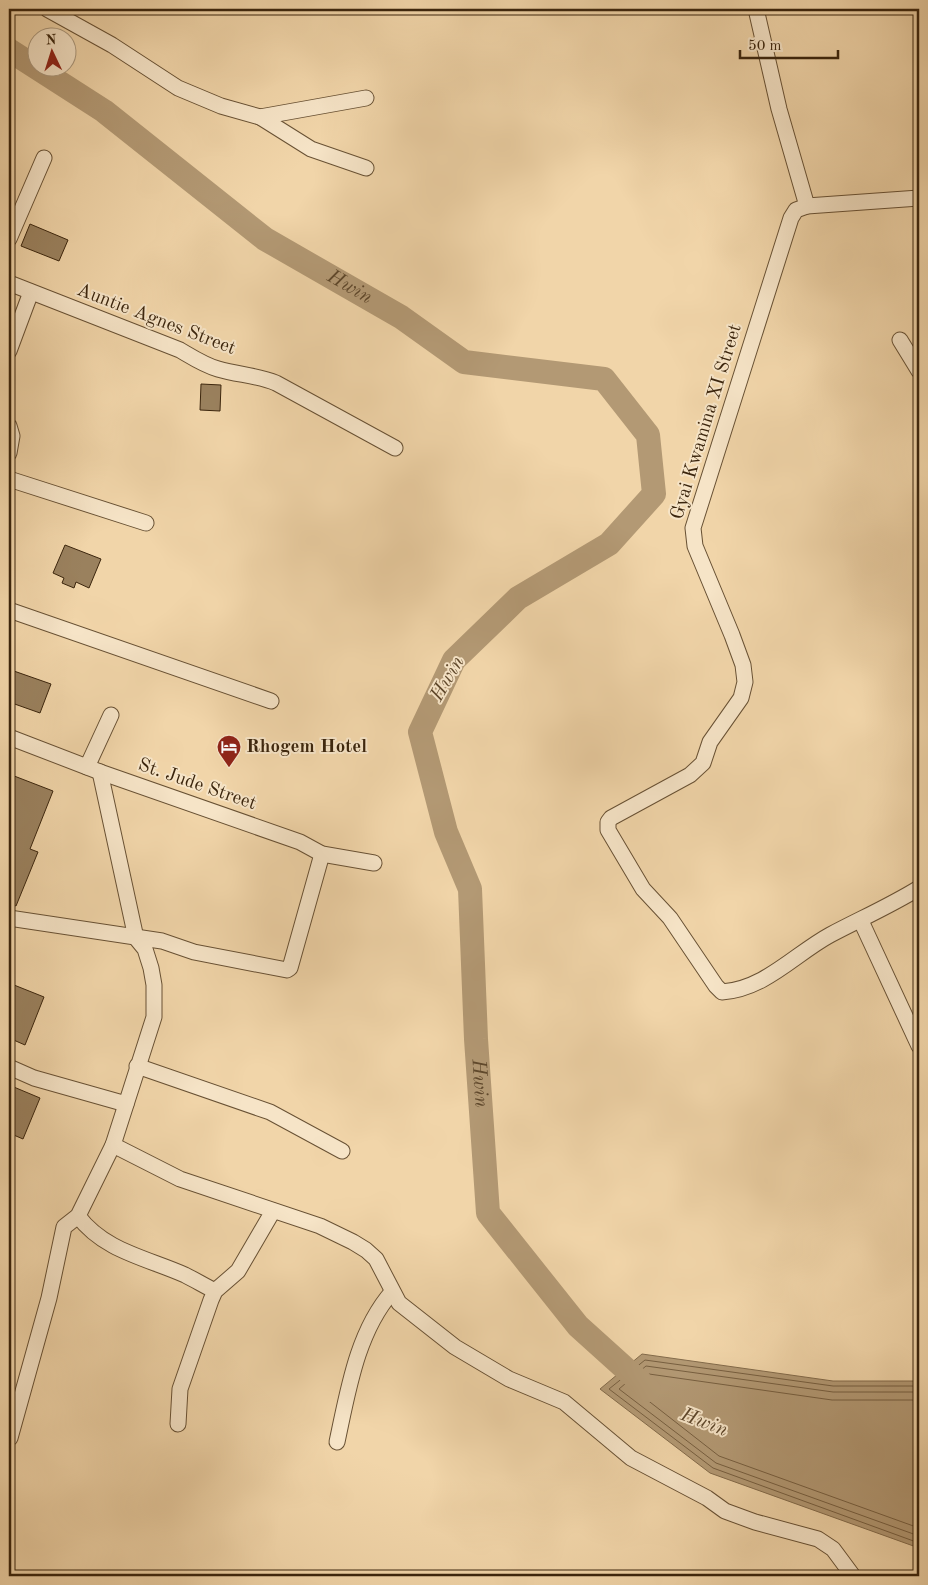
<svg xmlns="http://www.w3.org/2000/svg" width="928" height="1585" viewBox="0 0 928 1585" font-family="'Old Standard TT',serif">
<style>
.water{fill:#b39974;stroke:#836b4b}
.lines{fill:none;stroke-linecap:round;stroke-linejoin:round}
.shore{stroke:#775f40;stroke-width:1}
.river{stroke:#b39974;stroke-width:24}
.building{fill:#9a815e;stroke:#3b250d}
.street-casing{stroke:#685134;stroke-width:17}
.street{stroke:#f6e4c7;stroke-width:15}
.labels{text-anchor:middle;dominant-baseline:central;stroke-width:4;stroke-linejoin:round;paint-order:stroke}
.street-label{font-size:19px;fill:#3b250d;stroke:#f6e4c7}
.poi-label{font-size:19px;font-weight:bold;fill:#3b250d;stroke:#f6e4c7;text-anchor:start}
.water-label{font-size:20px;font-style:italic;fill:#5f482c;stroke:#f6e4c7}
</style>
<rect width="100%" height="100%" fill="#f1d5a9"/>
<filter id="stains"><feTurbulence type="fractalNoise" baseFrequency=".004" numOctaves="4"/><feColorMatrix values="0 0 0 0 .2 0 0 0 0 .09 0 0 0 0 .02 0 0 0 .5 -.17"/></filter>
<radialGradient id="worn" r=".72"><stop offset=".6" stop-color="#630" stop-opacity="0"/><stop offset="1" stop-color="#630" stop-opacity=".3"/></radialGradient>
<!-- water -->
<polygon class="water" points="642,1354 833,1381 919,1381 919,1548 710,1473 600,1389"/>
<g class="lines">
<!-- shore -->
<g class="shore">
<polyline points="919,1386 833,1386 645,1360 609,1389 713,1468 919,1543"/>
<polyline points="919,1392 833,1392 646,1366 619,1389 716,1463 919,1536"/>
<polyline points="919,1400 832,1400 649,1374 632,1388 719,1456 919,1528"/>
</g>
<!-- river -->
<path class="river" id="s1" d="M 9,50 L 104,111 L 265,239 L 401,317 L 464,362 L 604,379 L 648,435 L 654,494 L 609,544 L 518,598 L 454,660 L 420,732 L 446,832 L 470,889 L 476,1039 L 488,1213 L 578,1326 L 649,1390"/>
</g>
<!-- building -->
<g class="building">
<polygon points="30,224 68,240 59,261 21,246"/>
<polygon points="201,384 221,385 220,411 200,410"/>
<polygon points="65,545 101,559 89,588 76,582 74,588 62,583 64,578 53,573"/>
<polygon points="11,670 51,684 40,713 9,702"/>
<polygon points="9,774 53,791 30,849 38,852 16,906 9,903"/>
<polygon points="9,983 44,997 25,1045 9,1038"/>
<polygon points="9,1085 40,1098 23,1139 9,1133"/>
</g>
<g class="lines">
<defs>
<g id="street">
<polyline points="47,9 112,45 178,88 221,106 260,117 311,149 366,168"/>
<path d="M 756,9 L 779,109 L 807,206 L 796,210 L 791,218 L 693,528 L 695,546 L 732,635 L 743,665 L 745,682 L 741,698 L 710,742 L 703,763 L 690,775 L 611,818 L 608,822 L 608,830 L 643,889 L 670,918 L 716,986 L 722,992 C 765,989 795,954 830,935 C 860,919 890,906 919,888"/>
<polyline points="260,117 366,98"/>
<polyline points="807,206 919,198"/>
<polyline points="9,239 44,158"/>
<path d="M 9,283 L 180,350 C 192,357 204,365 218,369 C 238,375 257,375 276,383 L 395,448"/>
<polyline points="900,340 919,371"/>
<polyline points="9,351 31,292"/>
<polyline points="9,426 12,436 9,453"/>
<polyline points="9,479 146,523"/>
<polyline points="9,610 271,701"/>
<polyline points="9,737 100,772 300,842 322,854 374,863"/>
<polyline points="87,767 111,715"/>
<polyline points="9,918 162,941 194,952 287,970 290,968 322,854"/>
<polyline points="861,921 919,1046"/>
<polyline points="137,1066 270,1112 342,1151"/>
<polyline points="9,1067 34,1078 126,1104"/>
<polyline points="113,1145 180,1179 320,1226 353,1242 366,1250 376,1259 399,1303 455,1347 509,1379 564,1402 631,1458 707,1498 725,1511 755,1522 818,1539 833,1549 853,1576"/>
<path d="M 78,1216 C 104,1251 147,1258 185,1275 C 195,1280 205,1286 215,1291"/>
<polyline points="178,1424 180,1389 211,1300 215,1291 238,1271 273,1211"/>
<polyline points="10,1438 49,1298 64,1227 78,1216 113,1145 154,1017 154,985 151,968 145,949 136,938 100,772"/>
<path d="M 337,1442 C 348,1391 357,1332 392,1292"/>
</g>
</defs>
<!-- street casing -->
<use href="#street" class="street-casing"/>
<!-- street -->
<use href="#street" class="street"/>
</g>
<!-- icons -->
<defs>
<symbol id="hotel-pin" viewBox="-11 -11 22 30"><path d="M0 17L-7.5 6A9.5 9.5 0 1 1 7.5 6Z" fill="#8f2418" stroke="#f6e4c7"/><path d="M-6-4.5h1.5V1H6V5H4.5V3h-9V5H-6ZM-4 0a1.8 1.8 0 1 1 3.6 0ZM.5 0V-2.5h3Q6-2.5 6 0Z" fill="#fff"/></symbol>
</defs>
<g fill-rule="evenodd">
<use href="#hotel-pin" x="215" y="733" width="28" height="38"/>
</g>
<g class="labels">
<!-- street labels -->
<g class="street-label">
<text transform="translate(156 320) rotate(21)">Auntie Agnes Street</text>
<text transform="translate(707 422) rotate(-73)">Gyai Kwamina XI Street</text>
<text transform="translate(197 785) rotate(19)">St. Jude Street</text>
</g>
<!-- poi labels -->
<g class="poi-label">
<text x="246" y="747">Rhogem Hotel</text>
</g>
<!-- water labels -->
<g class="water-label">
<text stroke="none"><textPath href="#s1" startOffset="416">Hwin</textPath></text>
<text transform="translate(448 679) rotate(-60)">Hwin</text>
<text stroke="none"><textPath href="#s1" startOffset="1526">Hwin</textPath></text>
<text transform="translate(704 1423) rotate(21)">Hwin</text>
</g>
</g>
<!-- margin -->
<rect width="928" height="1585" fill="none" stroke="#f1d5a9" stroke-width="30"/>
<rect x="10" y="10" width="908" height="1565" fill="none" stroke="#3b250d" stroke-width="2.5"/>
<rect x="15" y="15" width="898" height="1555" fill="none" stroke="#3b250d"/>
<!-- north arrow -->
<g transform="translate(52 52) rotate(356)"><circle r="24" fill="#f6e4c7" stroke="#ab987d"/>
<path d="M0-4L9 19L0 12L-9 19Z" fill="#8f2418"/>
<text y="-8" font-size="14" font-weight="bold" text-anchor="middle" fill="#3b250d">N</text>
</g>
<!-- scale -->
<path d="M740 50v8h98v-8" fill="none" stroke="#3b250d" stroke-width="2.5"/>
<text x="748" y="50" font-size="15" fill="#3b250d" stroke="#f6e4c7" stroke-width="4" paint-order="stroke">50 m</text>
<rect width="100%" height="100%" filter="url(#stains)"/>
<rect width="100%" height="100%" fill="url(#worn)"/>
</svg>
